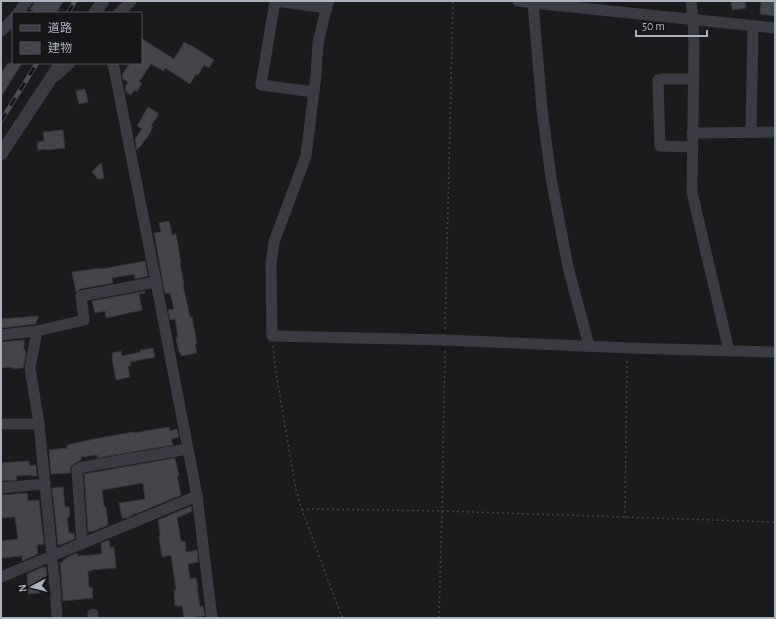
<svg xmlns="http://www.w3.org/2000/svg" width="776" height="619" viewBox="0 0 776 619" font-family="'Alegreya Sans','Noto Sans JP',sans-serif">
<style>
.building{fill:#44444a;stroke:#35343a}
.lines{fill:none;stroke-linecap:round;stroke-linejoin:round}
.path{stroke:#41434a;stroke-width:1.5;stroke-dasharray:2 3;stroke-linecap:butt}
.minor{stroke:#3b3c43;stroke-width:11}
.tertiary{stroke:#3b3c43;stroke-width:13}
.rail-casing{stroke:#4e5058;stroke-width:4.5}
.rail{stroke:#161518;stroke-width:3;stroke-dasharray:9;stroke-linecap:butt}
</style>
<rect width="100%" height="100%" fill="#1b1b1d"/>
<!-- building -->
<g class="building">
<polygon points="34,1 64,1 56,13 35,13 30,9 33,5"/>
<polygon points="731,1 745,1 746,8 732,10"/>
<polygon points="761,1 775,1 775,16 760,14"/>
<polygon points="141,38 174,59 184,42 191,46 191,45 214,60 209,68 204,65 198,75 196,74 190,84 165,68 164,71 151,64 139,82 142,83 137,92 134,90 131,95 126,92 125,87 128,82 123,79 122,75 130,63 141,63"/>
<polygon points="8,63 22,63 1,97 1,74"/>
<polygon points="85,89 88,102 79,104 76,91"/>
<polygon points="148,107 158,113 157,114 159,114 151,126 153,127 148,136 140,147 140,146 137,150 135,139 142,129 137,126"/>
<polygon points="63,130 65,148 46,150 45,149 38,150 37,142 44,141 43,132"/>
<polygon points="101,163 104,178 98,179 92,172"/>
<polygon points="169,221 172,235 176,234 181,263 180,263 184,285 183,285 190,317 192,317 197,344 195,344 197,353 181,356 180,352 179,353 176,337 178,337 175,319 170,320 168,310 174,309 170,293 165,294 154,233 161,232 159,223"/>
<polygon points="145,261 148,276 135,279 134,274 112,278 113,283 80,289 76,292 72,272 101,268 101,269"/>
<polygon points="145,291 145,293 139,294 142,310 106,318 105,311 95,313 92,301"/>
<polygon points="38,316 36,324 1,328 1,319"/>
<polygon points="24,340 24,350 25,350 26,354 23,368 12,369 12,367 1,368 1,342"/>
<polygon points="153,348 155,357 130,362 131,366 128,366 130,377 116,380 112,358 113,358 112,353 121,351 122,356 141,352 140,350"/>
<polygon points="169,427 170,431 177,429 179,437 171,439 173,445 97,458 97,455 81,457 81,460 74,464 71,466 70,473 51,474 49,450 67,448 67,445 94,439 133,432 134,433 151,430"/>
<polygon points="175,458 179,476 177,476 181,495 138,513 133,514 133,515 127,518 122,518 119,503 145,499 143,483 102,490 104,507 106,507 108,525 94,531 88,532 84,474"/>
<polygon points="29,461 29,466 36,465 37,476 32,476 32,475 16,476 17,480 1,481 1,463"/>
<polygon points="63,487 65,507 69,507 70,515 69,515 69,517 67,518 69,533 74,533 75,539 60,545 58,545 52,488"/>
<polygon points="27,493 28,501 39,500 44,544 37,545 38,554 22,561 22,556 1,558 1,541 18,539 15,517 1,518 1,495"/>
<polygon points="191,506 192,511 177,518 181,541 185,541 186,552 197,550 198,562 188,564 190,579 196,578 198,588 197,588 200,606 203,606 205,616 194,617 194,618 184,618 182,606 175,606 174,590 176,590 171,555 162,557 159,536 160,536 160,534 158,520"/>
<polygon points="109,540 110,548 114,547 116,568 91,570 92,571 88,571 89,588 92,587 93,598 63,601 60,562 63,562 63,560 66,559 66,558 77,553 78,556 102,554 101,543"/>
<polygon points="43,567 46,567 47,578 41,579 41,585 39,585 40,593 28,594 27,574"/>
</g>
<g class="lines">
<!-- path -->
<g class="path">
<polyline points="445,329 453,1"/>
<polyline points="273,346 275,367 296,490 302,510 341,615 343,618"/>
<polyline points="302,510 311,509 442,511 775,522"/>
<polyline points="625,518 627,358"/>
<polyline points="439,618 442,511 445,351"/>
</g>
<!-- minor -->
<g class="minor">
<polyline points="329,1 327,6 318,43 316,75 306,156 274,242 271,264 272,336 445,340 628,348 775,352"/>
<polyline points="518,1 533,3 775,28"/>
<polyline points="691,1 693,20 694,44 692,192 729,351"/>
<polyline points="533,3 542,109 551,178 568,267 589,346"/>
<polyline points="18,13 27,1"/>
<polyline points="119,13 131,1"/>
<polyline points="1,31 13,19"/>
<polyline points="113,63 156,282 197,496 212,618"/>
<polyline points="56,76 70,63"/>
<polyline points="314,92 261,85 275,1 327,8"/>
<polyline points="751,132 753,26"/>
<polyline points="692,133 775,132"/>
<polyline points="692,147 660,146 658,80 663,79 693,79"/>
<polyline points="37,331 30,368 39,424 55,586 57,618"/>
<polyline points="1,335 37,331 84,320 81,296 156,282"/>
<polyline points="1,424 39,424"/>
<polyline points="1,488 45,484"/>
<polyline points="82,544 77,470 83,467 188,449"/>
<polyline points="1,577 197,496"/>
<polyline points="93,618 93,614"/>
</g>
<!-- tertiary -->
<g class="tertiary">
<polyline points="95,13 103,1"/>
<polyline points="1,154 61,63"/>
</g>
<defs>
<g id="rail">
<polyline points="68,13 75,1"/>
<polyline points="1,121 37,63"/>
</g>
</defs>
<!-- rail casing -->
<use href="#rail" class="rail-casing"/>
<!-- rail -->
<use href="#rail" class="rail"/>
</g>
<!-- border -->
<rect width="776" height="619" fill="none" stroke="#acb1be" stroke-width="4"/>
<!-- legend -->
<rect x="12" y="12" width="130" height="52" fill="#161518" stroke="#52535a"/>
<rect x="20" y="25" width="20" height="6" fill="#3b3c43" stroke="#52535a"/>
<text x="48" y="32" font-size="12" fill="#acb1be">道路</text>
<rect x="20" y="42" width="20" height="12" fill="#44444a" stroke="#52535a"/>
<text x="48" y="52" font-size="12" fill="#acb1be">建物</text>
<!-- north arrow -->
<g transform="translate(32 587) rotate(263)" stroke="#161518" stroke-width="3" paint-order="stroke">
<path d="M0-3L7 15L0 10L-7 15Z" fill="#acb1be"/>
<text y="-6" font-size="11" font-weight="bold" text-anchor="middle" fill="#acb1be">N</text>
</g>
<!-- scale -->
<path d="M636 30v6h71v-6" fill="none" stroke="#acb1be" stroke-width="2"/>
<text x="642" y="30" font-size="12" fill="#acb1be" stroke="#161518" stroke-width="3" paint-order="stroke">50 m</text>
</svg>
